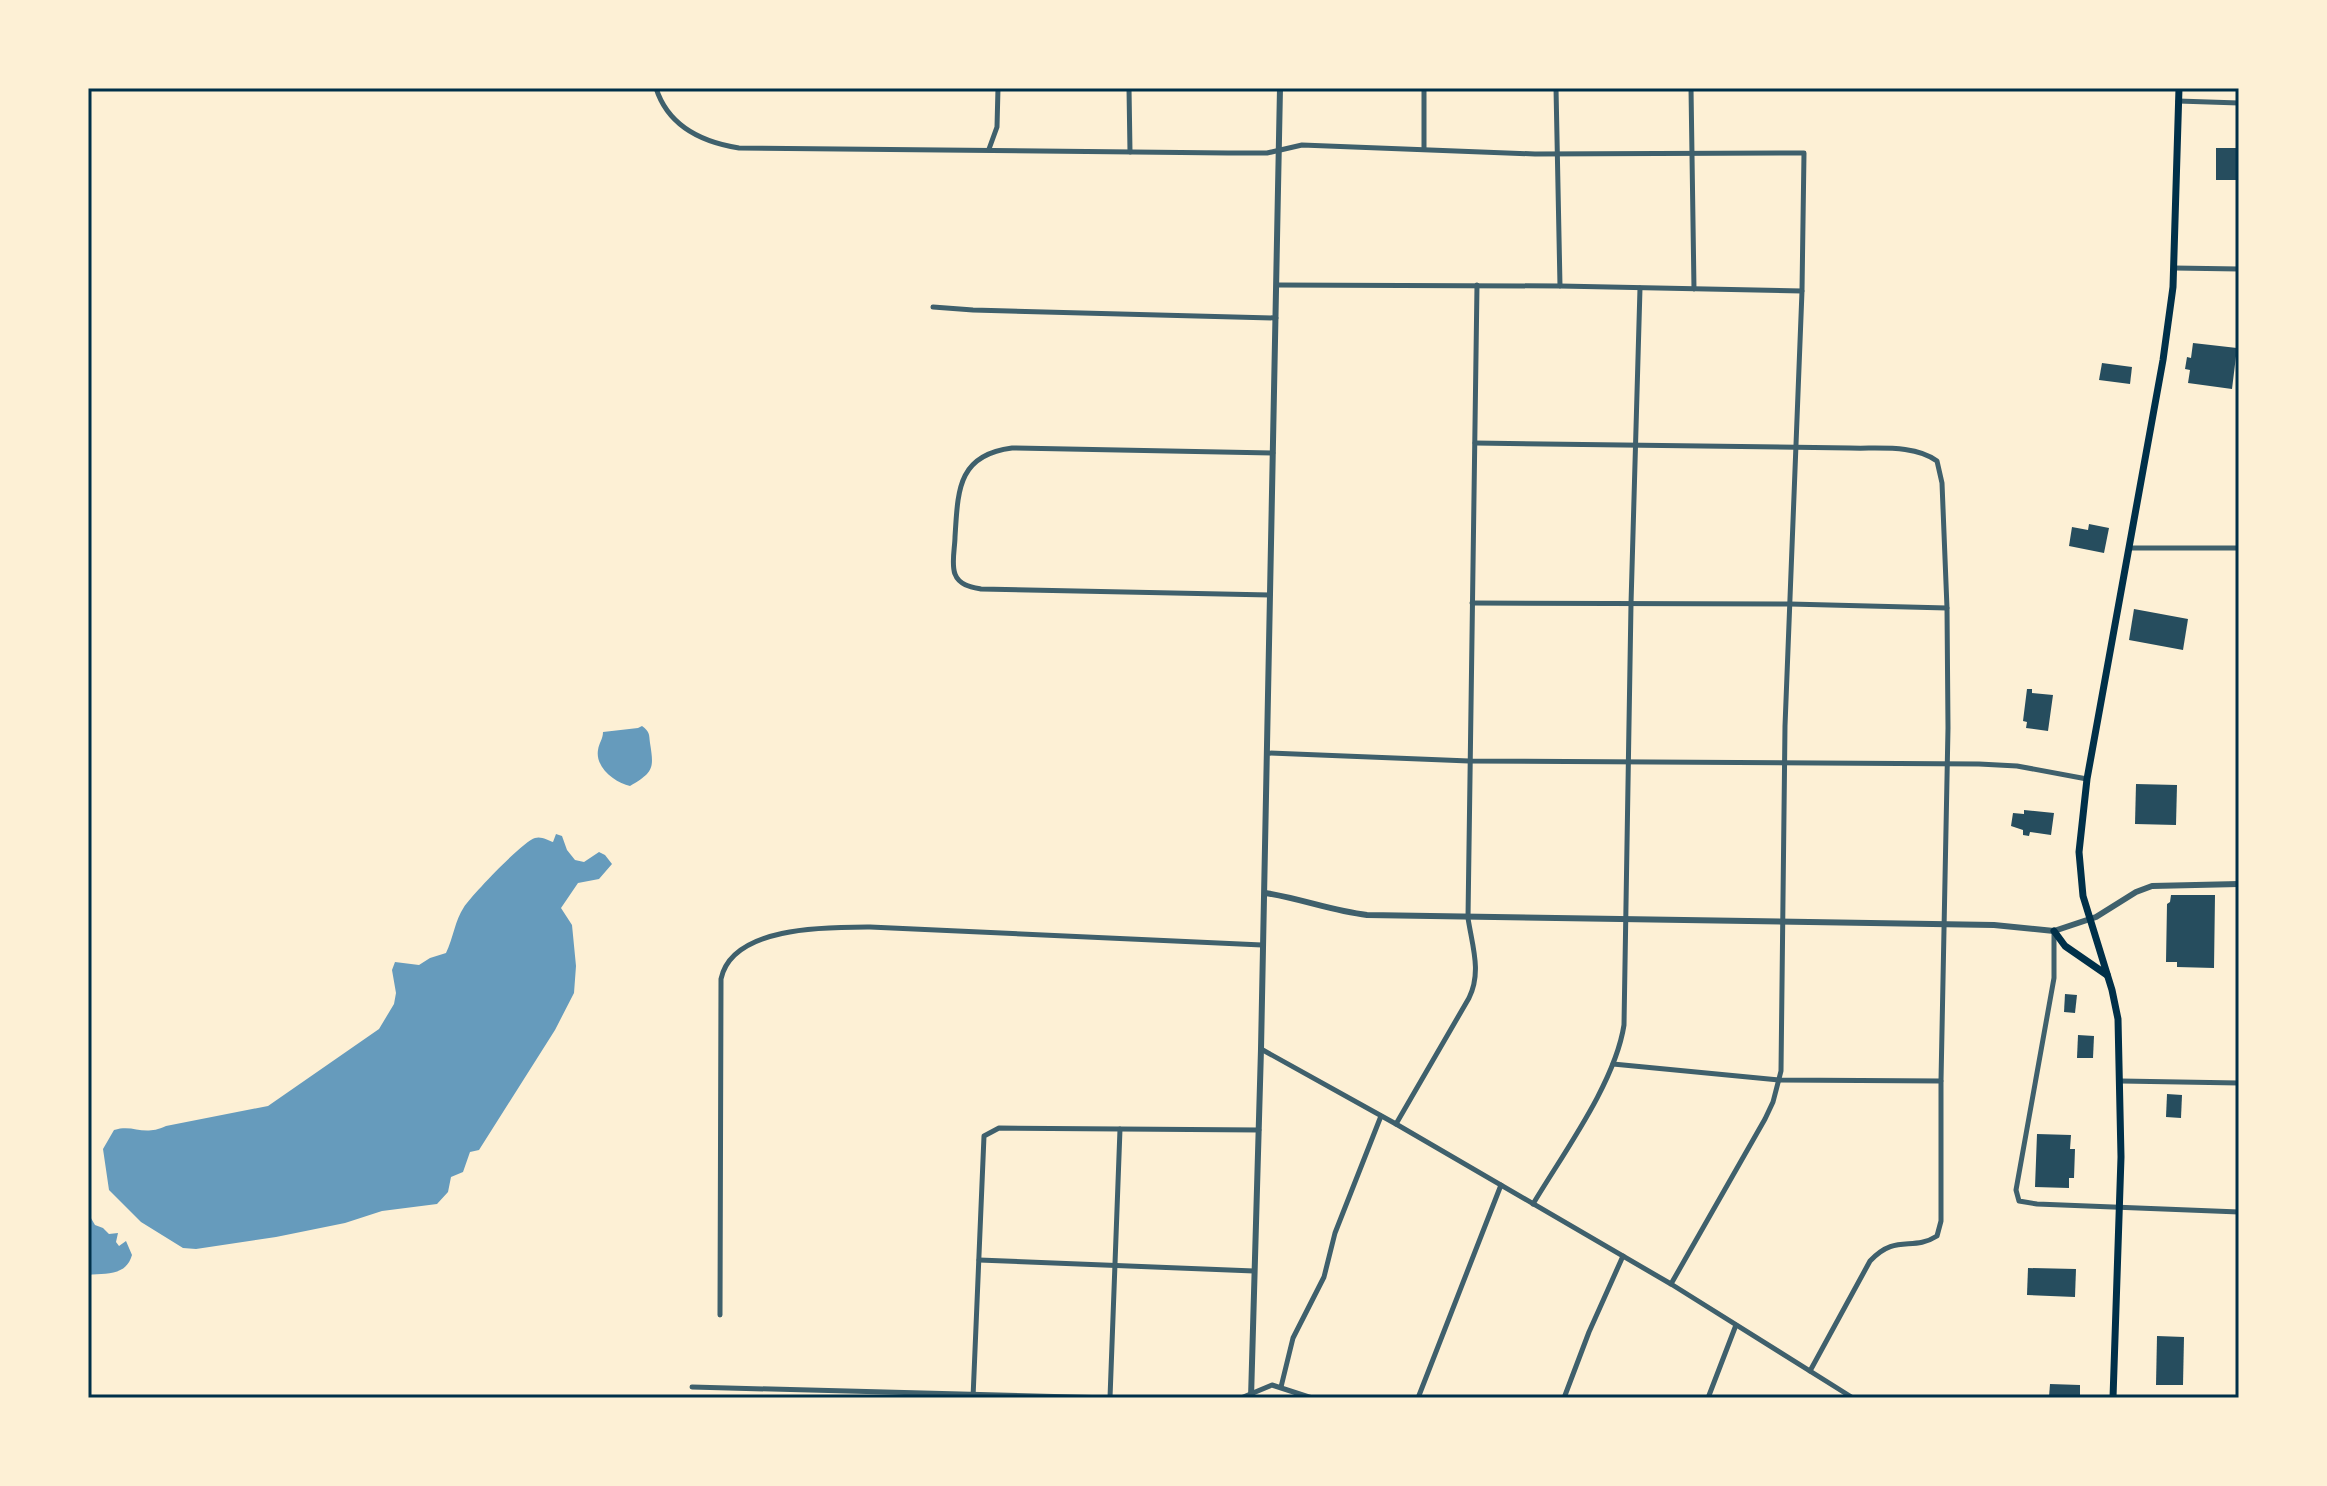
<svg xmlns="http://www.w3.org/2000/svg" width="2327" height="1486" viewBox="0 0 2327 1486" font-family="'Noto Sans',sans-serif">
<style>
.water{fill:#669bbc}
.building{fill:#264d5e}
.lines{fill:none;stroke-linecap:round;stroke-linejoin:round}
.minor{stroke:#3f606c;stroke-width:5}
.tertiary{stroke:#3f606c;stroke-width:6}
.primary{stroke:#003049;stroke-width:7}
.neatline{fill:none;stroke:#003049;stroke-width:3}
</style>
<rect width="100%" height="100%" fill="#fdf0d5"/>
<!-- water -->
<g class="water">
<path d="M 642,726 C 650,732 649,734 650,743 C 654,768 654,772 630,786 C 616,783 595,768 598,750 C 599,743 603,739 603,732 L 638,728 Z"/>
<path d="M 556,834 L 562,836 L 567,850 L 575,860 L 584,862 L 599,852 L 605,855 L 612,864 L 599,879 L 578,883 L 561,908 L 572,925 L 576,966 L 574,993 L 555,1030 L 479,1150 L 470,1152 L 463,1172 L 451,1177 L 448,1192 L 437,1204 L 382,1211 L 345,1223 L 276,1237 L 196,1249 L 183,1248 L 141,1222 L 109,1190 L 103,1149 L 114,1130 C 135,1124 142,1137 166,1126 L 268,1106 L 379,1029 L 394,1004 L 396,993 L 392,970 L 395,962 L 419,965 L 430,958 L 446,953 C 453,939 455,920 464,907 C 471,896 523,841 535,838 C 541,836 548,840 553,842 Z"/>
<path d="M 88,1213 L 95,1225 L 103,1228 L 109,1234 L 118,1233 L 116,1242 L 119,1246 L 126,1241 L 132,1255 C 126,1276 107,1273 88,1275 Z"/>
</g>
<!-- building -->
<g class="building">
<rect x="2216" y="148" width="23" height="32"/>
<polygon points="2193,343 2237,348 2232,389 2188,383 2190,370 2185,369 2187,357 2191,358"/>
<polygon points="2102,363 2132,367 2130,384 2099,380"/>
<polygon points="2089,524 2109,528 2104,553 2069,546 2072,527 2088,530"/>
<polygon points="2134,609 2188,619 2183,650 2129,640"/>
<polygon points="2027,689 2032,689 2032,693 2053,695 2048,731 2026,728 2027,722 2023,721"/>
<polygon points="2136,784 2177,785 2176,825 2135,824"/>
<polygon points="2024,810 2054,813 2051,835 2030,832 2029,836 2023,835 2023,830 2011,826 2013,813 2024,814"/>
<polygon points="2171,895 2215,895 2214,968 2177,967 2177,962 2166,962 2167,904 2170,902"/>
<polygon points="2065,994 2077,995 2075,1013 2064,1012"/>
<polygon points="2078,1035 2094,1036 2093,1058 2077,1058"/>
<polygon points="2167,1094 2182,1095 2181,1118 2166,1117"/>
<polygon points="2037,1134 2071,1135 2070,1149 2075,1149 2074,1178 2069,1178 2069,1188 2035,1187"/>
<polygon points="2028,1268 2076,1269 2075,1297 2027,1295"/>
<polygon points="2157,1336 2184,1337 2183,1385 2156,1385"/>
<polygon points="2050,1384 2080,1385 2080,1398 2049,1397"/>
</g>
<g class="lines">
<!-- minor -->
<g class="minor">
<path d="M 656,88 C 668,126 701,142 739,148 L 1228,153 L 1267,153 L 1302,145 L 1535,154 L 1804,153 L 1802,291 L 1785,726 L 1781,1071 L 1773,1102 L 1765,1119 L 1671,1284"/>
<polyline points="1129,88 1130,152"/>
<polyline points="1424,88 1424,148"/>
<polyline points="1556,88 1560,286"/>
<polyline points="1691,88 1694,289"/>
<polyline points="2178,101 2239,103"/>
<polyline points="989,149 997,127 998,88"/>
<polyline points="2174,268 2239,269"/>
<polyline points="1277,285 1560,286 1802,291"/>
<polyline points="933,307 973,310 1276,318"/>
<path d="M 1475,443 L 1850,448 C 1878,449 1914,444 1937,461 L 1942,483 L 1947,608 L 1948,728 L 1941,1081 L 1941,1221 L 1937,1236 C 1912,1252 1896,1233 1870,1261 L 1810,1371"/>
<polyline points="2129,548 2239,548"/>
<path d="M 1270,595 L 981,589 C 971,587 959,585 955,574 C 951,564 955,547 955,537 C 958,491 957,455 1012,448 L 1273,453"/>
<polyline points="1472,603 1790,604 1947,608"/>
<polyline points="1267,753 1469,761 1979,764 2017,766 2087,779"/>
<polyline points="2054,932 2054,978 2016,1190 2019,1201 2037,1204 2239,1212"/>
<polyline points="1261,1049 1396,1124 1671,1284 1853,1398"/>
<polyline points="1613,1064 1779,1080 1941,1081"/>
<polyline points="2121,1081 2239,1083"/>
<path d="M 1396,1124 L 1469,998 C 1482,972 1472,945 1468,918 L 1477,285"/>
<path d="M 1533,1204 C 1564,1152 1615,1083 1624,1025 L 1631,604 L 1640,288"/>
<polyline points="979,1260 1254,1271"/>
<path d="M 720,1315 L 721,979 C 732,926 827,927 870,927 L 1262,945"/>
<polyline points="692,1387 1111,1398"/>
<polyline points="1281,1387 1293,1338 1324,1277 1335,1233 1381,1116"/>
<polyline points="973,1398 984,1136 999,1128 1259,1130"/>
<polyline points="1110,1398 1120,1129"/>
<polyline points="1241,1398 1272,1385 1312,1398"/>
<polyline points="1418,1398 1501,1185"/>
<polyline points="1564,1398 1589,1332 1623,1256"/>
<polyline points="1708,1398 1736,1325"/>
</g>
<!-- tertiary -->
<g class="tertiary">
<path d="M 1265,893 C 1299,898 1332,911 1367,915 L 1994,925 L 2054,931 L 2096,917 L 2136,892 L 2152,886 L 2239,884"/>
<polyline points="1251,1398 1261,1049 1280,88"/>
</g>
<!-- primary -->
<g class="primary">
<polyline points="2054,931 2065,946 2107,975"/>
<polyline points="2113,1398 2121,1157 2118,1019 2112,990 2083,896 2079,852 2087,779 2163,360 2173,287 2179,88"/>
</g>
</g>
<!-- border -->
<rect width="2327" height="1486" fill="none" stroke="#fdf0d5" stroke-width="180"/>
<rect x="90" y="90" width="2147" height="1306" class="neatline"/>
</svg>
